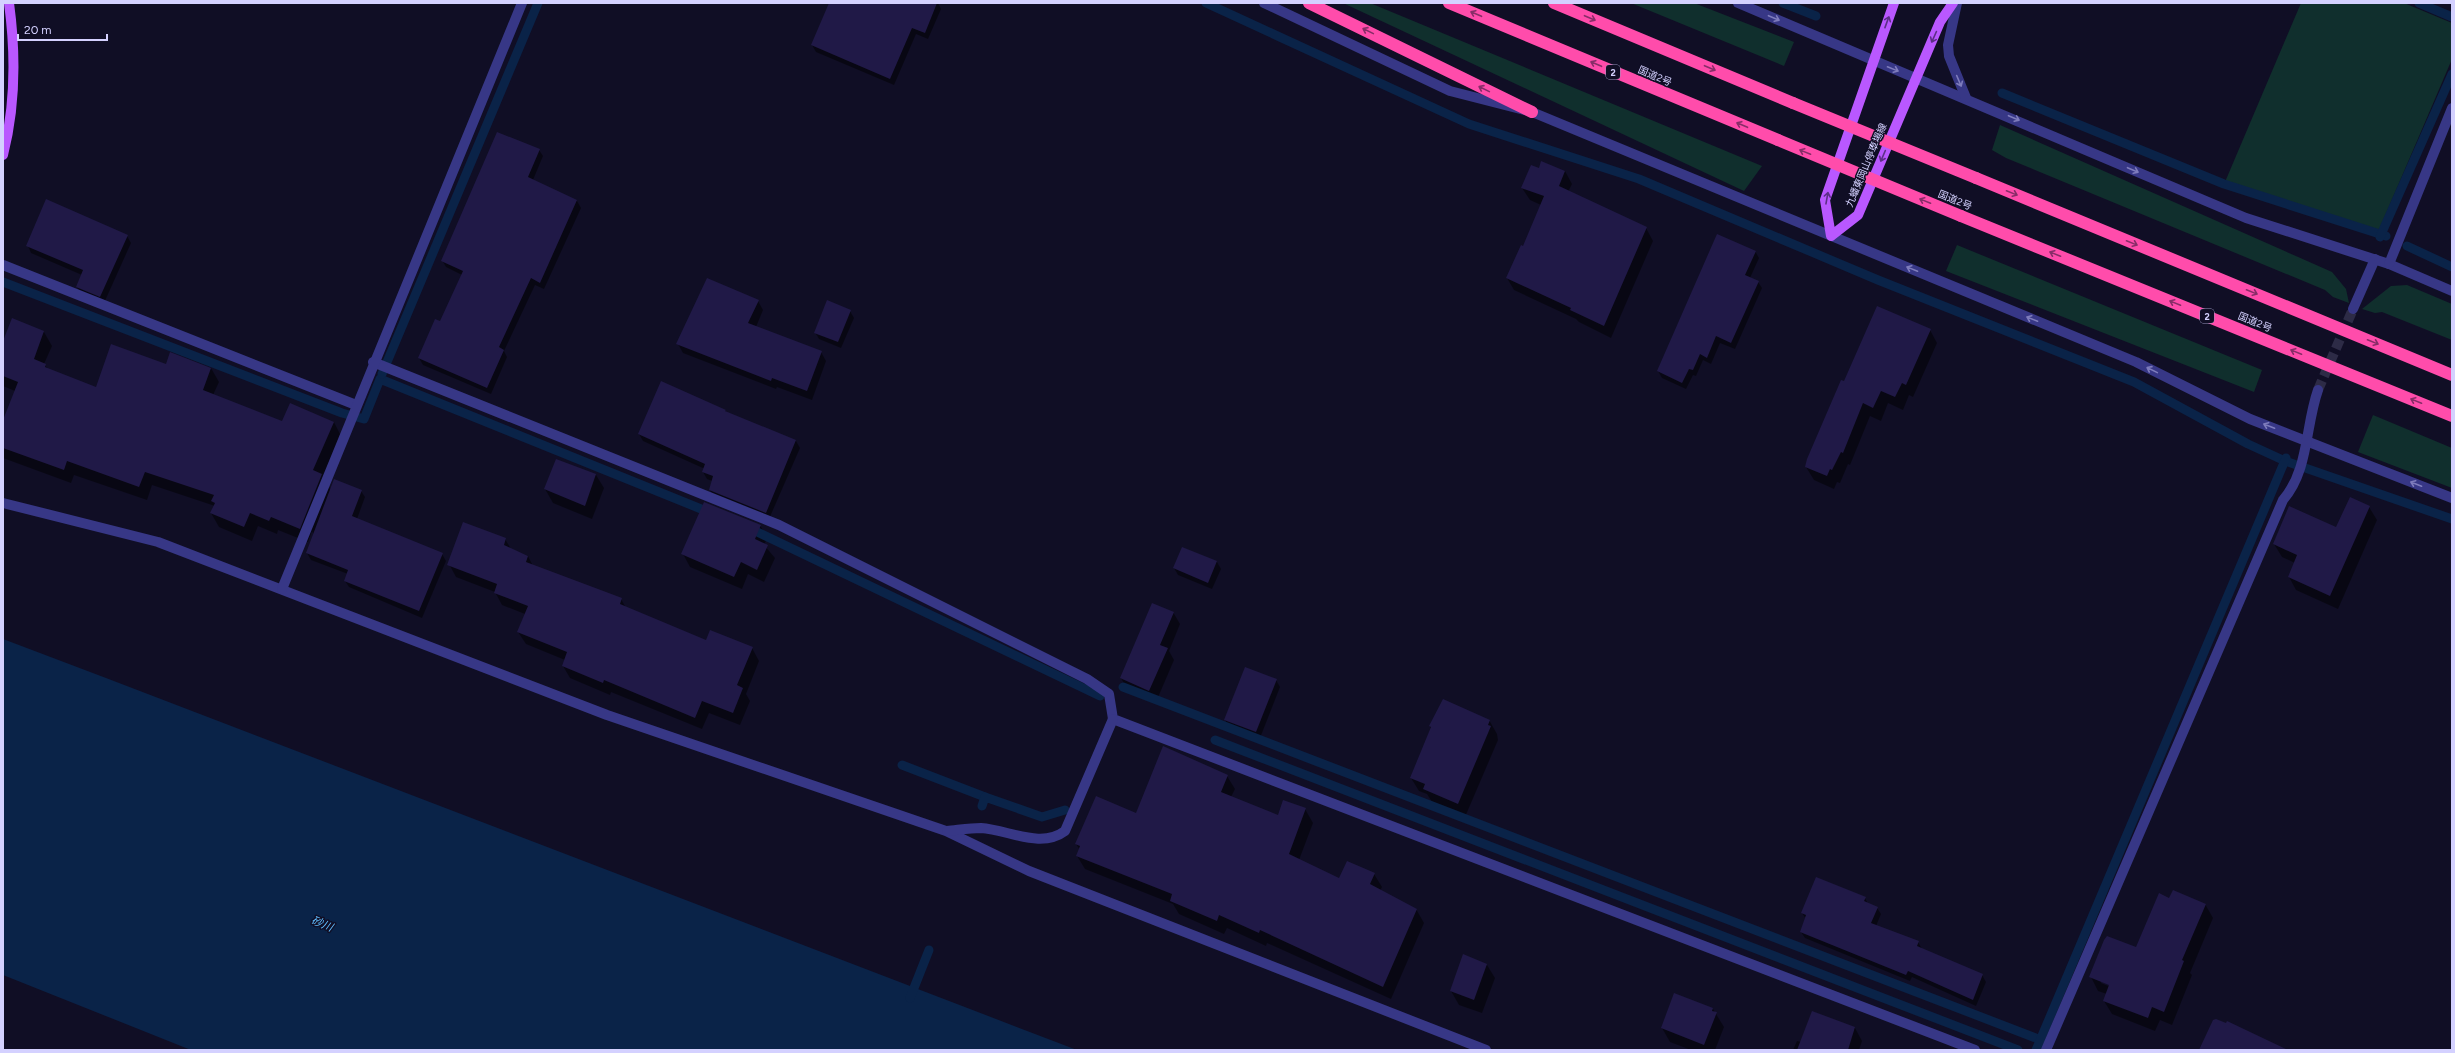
<svg xmlns="http://www.w3.org/2000/svg" width="2455" height="1053" viewBox="0 0 2455 1053" font-family="Figtree,'Noto Sans JP',sans-serif">
<style>
.green{fill:#102f2d}
.water{fill:#0a2348}
.shadow{fill:#0007;fill-rule:evenodd}
.lines{fill:none;stroke-linecap:round;stroke-linejoin:round}
.stream{stroke:#0a2348;stroke-width:9}
.building{fill:#201947}
.minor-tunnel{stroke:#2d2b46;stroke-width:10;stroke-dasharray:10 5;stroke-linecap:butt}
.minor{stroke:#373786;stroke-width:10}
.major{stroke:#b958ff;stroke-width:10}
.highway{stroke:#ff4cab;stroke-width:12}
.highway-bridge{stroke:#ff4cab;stroke-width:12}
.oneway{stroke:#882d68}
.oneway2{stroke:#7e7cbc}
.oneway3{stroke:#5c2f87}
.labels{text-anchor:middle;dominant-baseline:central;stroke-width:3;stroke-linejoin:round;paint-order:stroke}
.shield{fill:#100e25;stroke:#9996be;stroke-width:1}
.shield-label{font-size:9px;font-weight:bold;fill:#d4d1ff}
.street-label{font-size:10px;fill:#d4d1ff;stroke:#100e25}
.water-label{font-size:11px;font-style:italic;fill:#5fbdff;stroke:#100e25}
</style>
<rect width="100%" height="100%" fill="#100e25"/>
<!-- green -->
<g class="green">
<polygon points="1343,3 1370,3 1762,166 1744,191"/>
<polygon points="1631,3 1694,3 1794,42 1784,66"/>
<polygon points="2301,3 2404,3 2452,23 2452,59 2379,230 2225,182"/>
<polygon points="2000,125 2332,272 2346,289 2349,303 2333,297 2325,290 2006,158 1992,150"/>
<polygon points="1957,245 2262,370 2254,392 1946,271"/>
<polygon points="2407,285 2452,304 2452,340 2382,312 2375,313 2362,309 2391,286"/>
<polygon points="2373,415 2452,448 2452,488 2358,452"/>
</g>
<!-- water -->
<polygon class="water" points="3,639 106,678 1077,1050 191,1050 3,975"/>
<!-- shadow -->
<g class="shadow">
<polygon points="830,3 938,3 941,9 928,39 916,34 894,85 816,52 812,45"/>
<polygon points="539,150 543,156 533,180 577,201 581,208 544,289 535,285 504,351 507,357 491,394 423,365 419,358 440,323 462,275 446,267 442,260"/>
<polygon points="1539,169 1565,171 1572,184 1568,192 1646,228 1653,241 1611,338 1579,322 1576,319 1514,290 1507,278 1524,247 1541,205 1530,200 1522,188"/>
<polygon points="127,236 131,243 104,303 81,293 77,287 82,275 31,253 28,246"/>
<polygon points="1755,251 1759,258 1750,278 1758,282 1762,288 1735,349 1720,343 1711,364 1703,360 1696,376 1693,375 1686,389 1662,378 1658,371"/>
<polygon points="758,301 763,310 756,327 821,352 826,361 812,400 777,387 776,389 683,353 678,344"/>
<polygon points="850,311 854,318 841,348 819,339 815,332"/>
<polygon points="1930,330 1937,343 1913,397 1909,395 1903,410 1888,403 1881,421 1870,416 1850,465 1848,464 1840,483 1837,482 1834,489 1814,480 1806,467 1845,383"/>
<polygon points="44,332 52,346 44,364 48,369 96,388 166,365 211,368 219,382 213,395 283,422 334,422 341,436 323,478 331,490 361,491 365,497 357,519 442,554 446,561 422,618 349,587 345,581 348,574 311,560 307,553 314,535 312,531 308,542 278,530 277,534 258,526 252,541 219,527 211,513 215,506 152,485 147,500 74,475 71,483 3,458 3,424 15,391 3,386 3,344"/>
<polygon points="725,410 727,413 796,441 800,448 769,519 714,497 710,490 712,481 707,479 703,472 705,469 643,441 639,434"/>
<polygon points="596,475 604,488 592,519 553,503 545,489"/>
<polygon points="2369,507 2377,520 2338,609 2296,590 2289,577 2295,563 2282,557 2274,544 2336,528"/>
<polygon points="760,525 767,538 764,545 775,558 764,582 748,574 742,589 690,567 683,554"/>
<polygon points="505,539 511,549 528,556 533,566 621,599 626,608 707,641 752,648 759,661 746,694 750,701 740,725 709,713 702,729 611,692 610,695 570,678 563,666 565,660 526,644 518,632 525,614 502,605 495,592 456,577 449,564"/>
<polygon points="1183,548 1217,562 1221,569 1212,589 1178,575 1174,568"/>
<polygon points="1173,612 1180,624 1169,651 1174,660 1156,702 1127,689 1121,678"/>
<polygon points="1276,680 1280,687 1260,738 1229,726 1225,720"/>
<polygon points="1489,720 1497,734 1498,740 1465,817 1432,802 1427,794 1419,791 1411,778 1431,729 1430,726"/>
<polygon points="1227,776 1235,789 1231,797 1279,817 1305,809 1313,823 1299,860 1340,879 1374,874 1382,887 1380,891 1416,909 1424,923 1391,999 1267,943 1266,946 1227,928 1224,934 1179,914 1173,904 1085,869 1077,856 1080,850 1076,844 1137,814"/>
<polygon points="1865,898 1868,904 1877,908 1881,914 1876,926 1918,942 1922,949 1982,975 1986,982 1976,1006 1912,977 1910,981 1805,938 1801,932 1806,919 1802,913"/>
<path d="M 2170,899 L 2205,904 L 2213,918 L 2190,973 L 2192,975 L 2172,1025 L 2160,1020 L 2155,1031 L 2112,1014 L 2104,1001 L 2107,994 L 2098,991 L 2091,977 L 2136,948 ZM 2101,981 L 2114,986 L 2113,988 L 2101,983 Z"/>
<polygon points="1487,965 1495,978 1482,1013 1459,1005 1451,991"/>
<polygon points="1675,994 1713,1009 1724,1027 1715,1050 1691,1050 1670,1042 1662,1028"/>
<polygon points="1813,1012 1855,1028 1862,1041 1859,1050 1793,1050 1797,1041 1801,1042"/>
</g>
<g class="lines">
<!-- stream -->
<g class="stream">
<polyline points="1206,3 1469,124 1639,179 1878,280 2134,382 2248,444 2285,461 2452,519"/>
<polyline points="1783,3 1816,16"/>
<polyline points="2419,3 2452,17"/>
<polyline points="2002,93 2224,184 2386,236"/>
<polyline points="2380,237 2452,74"/>
<polyline points="2407,246 2452,267"/>
<polyline points="3,282 342,413 364,419 380,379 711,513"/>
<polyline points="382,374 538,3"/>
<polyline points="747,527 1100,696"/>
<polyline points="1123,687 2041,1040"/>
<polyline points="1215,740 2018,1050"/>
<polyline points="902,765 985,797"/>
<polyline points="982,806 985,797 1042,817 1065,810"/>
<polyline points="910,998 929,950"/>
<polyline points="2036,1050 2286,458"/>
</g>
</g>
<!-- building -->
<g class="building">
<polygon points="829,3 937,3 925,33 912,28 890,79 811,45"/>
<polygon points="497,132 540,149 528,177 577,200 540,283 531,278 499,347 504,350 487,388 418,358 435,319 440,321 463,271 441,261"/>
<polygon points="1541,161 1565,171 1559,186 1647,227 1604,326 1570,310 1571,308 1506,278 1521,245 1523,246 1544,196 1521,188 1531,165 1539,168"/>
<polygon points="46,199 128,235 100,297 76,287 83,270 26,246"/>
<polygon points="1717,234 1756,251 1745,275 1759,281 1731,343 1716,336 1707,358 1700,354 1693,370 1689,369 1682,383 1657,371"/>
<polygon points="707,278 759,300 748,323 822,351 807,391 772,378 771,381 676,344"/>
<polygon points="827,300 851,310 838,342 814,333"/>
<polygon points="1877,306 1931,329 1906,385 1902,383 1895,397 1881,391 1873,408 1863,403 1843,453 1841,452 1832,470 1830,469 1827,476 1805,467 1807,459 1841,380 1844,381"/>
<polygon points="12,318 44,331 34,359 46,364 45,367 96,387 111,344 166,364 170,352 211,368 203,390 282,421 290,403 334,422 313,470 322,474 300,529 271,517 269,521 250,513 244,527 210,513 215,503 211,501 214,495 145,472 139,487 67,461 64,470 3,448 3,420 18,382 3,376 3,341"/>
<polygon points="661,381 726,410 725,411 796,440 766,513 709,490 713,476 702,472 705,464 638,434"/>
<polygon points="556,459 596,474 585,506 544,489"/>
<polygon points="334,479 362,490 352,516 443,553 419,611 344,581 348,570 306,553"/>
<polygon points="2350,497 2370,506 2330,596 2288,577 2297,555 2273,544 2289,506 2336,527"/>
<polygon points="704,502 761,525 755,539 768,545 757,570 741,562 734,577 681,554"/>
<polygon points="463,522 506,538 504,545 528,556 526,562 622,598 620,604 706,640 710,630 753,647 737,685 743,688 733,713 702,701 695,718 604,680 603,683 562,666 567,652 517,632 528,606 494,593 497,584 447,565"/>
<polygon points="1182,547 1217,561 1208,583 1173,568"/>
<polygon points="1152,603 1174,612 1160,645 1168,648 1149,691 1120,678"/>
<polygon points="1245,667 1277,679 1256,732 1224,720"/>
<polygon points="1443,699 1490,720 1488,725 1491,726 1458,804 1423,789 1425,784 1410,778 1431,727 1429,726"/>
<polygon points="1163,746 1228,775 1221,792 1278,815 1283,800 1306,808 1289,854 1339,878 1347,861 1375,873 1370,884 1417,909 1383,987 1260,930 1259,933 1219,915 1217,921 1170,901 1172,894 1076,856 1080,846 1075,844 1096,796 1136,813"/>
<polygon points="1816,877 1866,897 1864,901 1878,907 1871,923 1919,941 1917,946 1983,974 1973,1000 1908,971 1906,975 1800,932 1806,915 1801,913"/>
<polygon points="2173,890 2206,904 2182,960 2184,961 2164,1012 2152,1007 2148,1018 2103,1001 2109,985 2089,977 2104,940 2107,936 2136,947 2159,893 2169,898"/>
<polygon points="1463,954 1487,964 1474,1000 1450,991"/>
<polygon points="1674,993 1713,1008 1712,1011 1717,1012 1704,1045 1661,1028"/>
<polygon points="1812,1011 1855,1027 1848,1050 1797,1050"/>
<polygon points="2216,1019 2226,1023 2227,1021 2288,1050 2199,1050 2213,1020"/>
</g>
<g class="lines">
<!-- minor-tunnel -->
<polyline class="minor-tunnel" points="2318,390 2353,309"/>
<!-- minor -->
<g class="minor">
<polyline points="1264,3 1450,91 1532,112 2136,362 2250,419 2452,498"/>
<polyline points="1738,3 2246,218 2389,264 2452,291"/>
<polyline points="1957,3 1948,45 1949,56 1966,98"/>
<polyline points="2389,264 2452,108"/>
<polyline points="3,265 356,405"/>
<polyline points="2353,309 2375,259"/>
<polyline points="373,362 779,525 1087,679 1109,694 1113,719 1975,1050"/>
<polyline points="3,503 158,542 607,715 946,831 1029,871 1486,1050"/>
<polyline points="282,589 522,3"/>
<path d="M 947,831 C 958,830 970,828 981,828 C 1009,830 1041,849 1065,831 L 1113,719"/>
<path d="M 2046,1050 L 2283,500 C 2309,470 2305,427 2318,390"/>
</g>
<!-- major -->
<g class="major">
<polyline points="1894,3 1825,200 1831,236 1858,215 1940,22 1953,3"/>
<path d="M 3,155 C 16,104 16,55 9,3"/>
</g>
<!-- highway -->
<g class="highway">
<polyline points="1309,3 1532,112"/>
<polyline points="1449,3 1778,140"/>
<polyline points="1554,3 1793,103"/>
<polyline points="1976,178 2452,375"/>
<polyline points="1961,216 2452,416"/>
</g>
<!-- highway-bridge -->
<g class="highway-bridge">
<polyline points="1793,103 1976,178"/>
<polyline points="1778,140 1961,216"/>
</g>
</g>
<!-- one-way arrows -->
<defs><path id="oneway-shaft" d="M-6 0H5M1.5-3L5.5 0L1.5 3" fill="none" stroke-width="1.6" stroke-linecap="round" stroke-linejoin="round"/></defs>
<g class="oneway">
<use href="#oneway-shaft" transform="translate(1476 14) rotate(-157)"/>
<use href="#oneway-shaft" transform="translate(1590 18) rotate(23)"/>
<use href="#oneway-shaft" transform="translate(1368 31) rotate(-154)"/>
<use href="#oneway-shaft" transform="translate(1596 64) rotate(-157)"/>
<use href="#oneway-shaft" transform="translate(1710 68) rotate(23)"/>
<use href="#oneway-shaft" transform="translate(1484 89) rotate(-154)"/>
<use href="#oneway-shaft" transform="translate(1742 125) rotate(-157)"/>
<use href="#oneway-shaft" transform="translate(1805 152) rotate(-158)"/>
<use href="#oneway-shaft" transform="translate(2012 193) rotate(22)"/>
<use href="#oneway-shaft" transform="translate(1925 201) rotate(-158)"/>
<use href="#oneway-shaft" transform="translate(2132 243) rotate(22)"/>
<use href="#oneway-shaft" transform="translate(2055 254) rotate(-158)"/>
<use href="#oneway-shaft" transform="translate(2252 292) rotate(22)"/>
<use href="#oneway-shaft" transform="translate(2175 303) rotate(-158)"/>
<use href="#oneway-shaft" transform="translate(2373 342) rotate(22)"/>
<use href="#oneway-shaft" transform="translate(2296 352) rotate(-158)"/>
<use href="#oneway-shaft" transform="translate(2416 401) rotate(-158)"/>
</g>
<g class="oneway2">
<use href="#oneway-shaft" transform="translate(1774 18) rotate(23)"/>
<use href="#oneway-shaft" transform="translate(1893 69) rotate(22)"/>
<use href="#oneway-shaft" transform="translate(1959 81) rotate(67)"/>
<use href="#oneway-shaft" transform="translate(2014 118) rotate(23)"/>
<use href="#oneway-shaft" transform="translate(2133 170) rotate(23)"/>
<use href="#oneway-shaft" transform="translate(1912 269) rotate(-158)"/>
<use href="#oneway-shaft" transform="translate(2032 319) rotate(-158)"/>
<use href="#oneway-shaft" transform="translate(2152 370) rotate(-154)"/>
<use href="#oneway-shaft" transform="translate(2269 426) rotate(-159)"/>
<use href="#oneway-shaft" transform="translate(2416 484) rotate(-159)"/>
</g>
<g class="oneway3">
<use href="#oneway-shaft" transform="translate(1887 22) rotate(-70)"/>
<use href="#oneway-shaft" transform="translate(1934 37) rotate(114)"/>
<use href="#oneway-shaft" transform="translate(1883 156) rotate(113)"/>
<use href="#oneway-shaft" transform="translate(1827 198) rotate(-80)"/>
</g>
<g class="labels">
<!-- shield labels -->
<g class="shield">
<rect x="1606" y="65" width="14" height="14" rx="3"/>
<rect x="2200" y="309" width="14" height="14" rx="3"/>
</g>
<g class="shield-label">
<text x="1613" y="72">2</text>
<text x="2207" y="316">2</text>
</g>
<!-- street labels -->
<g class="street-label">
<text transform="translate(1655 76) rotate(23)">国道2号</text>
<text transform="translate(1866 165) rotate(-67)">九蟠東岡山停車場線</text>
<text transform="translate(1955 200) rotate(22)">国道2号</text>
<text transform="translate(2255 322) rotate(22)">国道2号</text>
</g>
<!-- water labels -->
<g class="water-label">
<text transform="translate(322 924) rotate(22)">砂川</text>
</g>
</g>
<!-- border -->
<rect width="2455" height="1053" fill="none" stroke="#d4d1ff" stroke-width="8"/>
<!-- scale -->
<path d="M18 34v6h89v-6" fill="none" stroke="#d4d1ff" stroke-width="2"/>
<text x="24" y="34" font-size="12" fill="#d4d1ff" stroke="#100e25" stroke-width="3" paint-order="stroke">20 m</text>
</svg>
